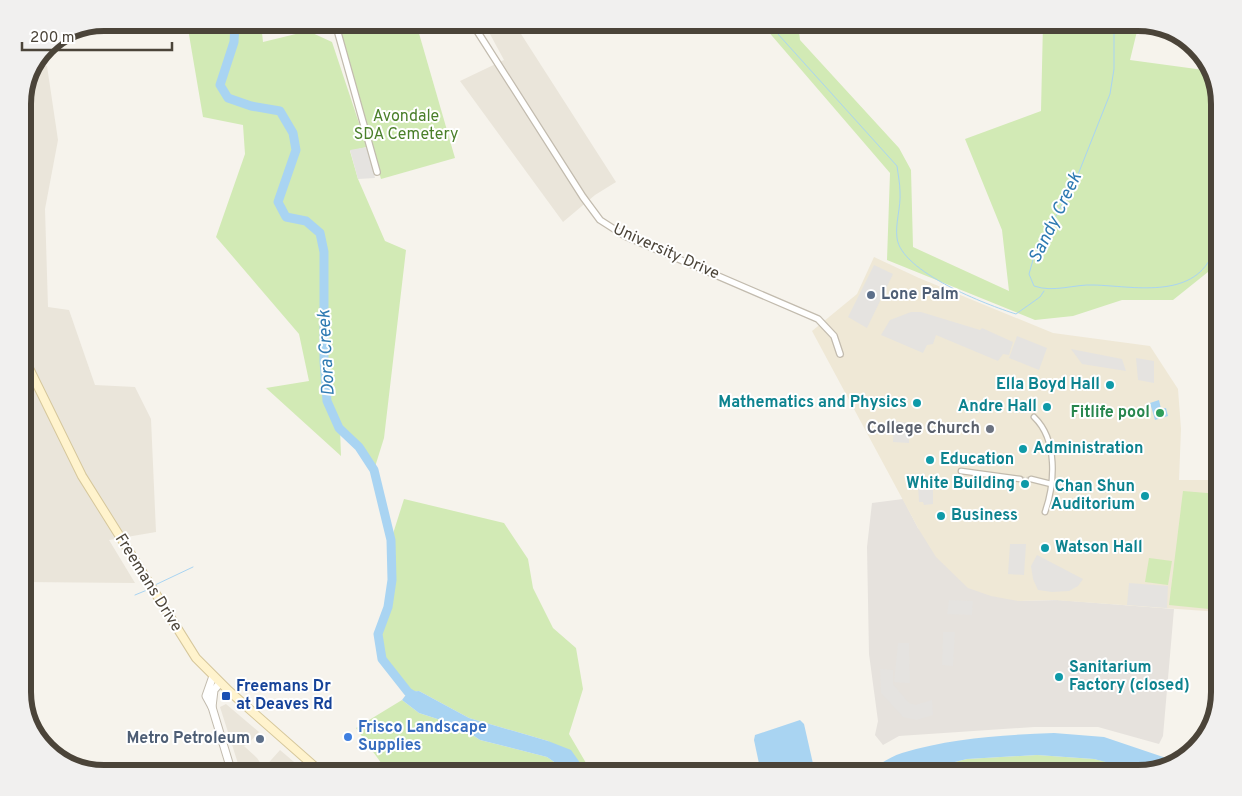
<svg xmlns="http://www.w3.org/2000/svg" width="1242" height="796" viewBox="0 0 1242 796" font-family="Overpass,sans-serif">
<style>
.residential{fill:#eae5da}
.industrial{fill:#e6e2dd}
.education{fill:#efe8d6}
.green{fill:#d2eab5}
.parking{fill:#e5e3e0}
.water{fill:#a9d4f2}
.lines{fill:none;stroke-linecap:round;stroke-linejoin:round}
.stream{stroke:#a9d4f2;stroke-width:1}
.river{stroke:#a9d4f2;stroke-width:9}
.pedestrian-tunnel{stroke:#d4d0c8;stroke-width:4.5;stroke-dasharray:4.5 2;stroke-linecap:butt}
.pedestrian-casing{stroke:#c2bbae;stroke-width:7}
.minor-casing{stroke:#c2bbae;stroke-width:8}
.tertiary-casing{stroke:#c2bbae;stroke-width:9}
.secondary-casing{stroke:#d6c79b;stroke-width:10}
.pedestrian{stroke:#fff;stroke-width:4.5}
.minor{stroke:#fff;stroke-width:5.5}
.tertiary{stroke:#fff;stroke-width:7}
.secondary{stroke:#fff3cd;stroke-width:8}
.service-dot{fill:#5c6f8a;stroke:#fff;stroke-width:2}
.culture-dot{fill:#0f9aa8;stroke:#fff;stroke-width:2}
.leisure-dot{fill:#2e9e5b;stroke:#fff;stroke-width:2}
.worship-dot{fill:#6b7280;stroke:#fff;stroke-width:2}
.transit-dot{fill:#1a4fb4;stroke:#fff;stroke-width:2}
.shop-dot{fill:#3f7fe0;stroke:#fff;stroke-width:2}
.labels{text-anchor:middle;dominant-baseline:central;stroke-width:4;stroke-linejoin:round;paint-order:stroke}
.park-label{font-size:16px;fill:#4a7f2a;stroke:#fff}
.street-label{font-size:16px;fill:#4b4439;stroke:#fff}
.service-label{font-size:16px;font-weight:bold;fill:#4e5e75;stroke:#fff;text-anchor:start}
.culture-label{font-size:16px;font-weight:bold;fill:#0d838f;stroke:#fff;text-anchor:end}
.leisure-label{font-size:16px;font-weight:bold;fill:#27864d;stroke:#fff;text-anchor:end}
.worship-label{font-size:16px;font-weight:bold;fill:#5b616d;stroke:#fff;text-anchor:end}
.transit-label{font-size:16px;font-weight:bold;fill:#164399;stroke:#fff;text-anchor:start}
.shop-label{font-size:16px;font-weight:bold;fill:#366cbe;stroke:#fff;text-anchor:start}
.water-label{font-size:18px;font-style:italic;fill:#2e7ab2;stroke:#fff}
.rim{fill:none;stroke:#4b4439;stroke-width:6}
</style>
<rect width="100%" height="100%" fill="#f6f3ec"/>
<!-- residential -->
<g class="residential">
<polygon points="484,23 514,23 616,182 595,195 563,222 460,81 504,60"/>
<polygon points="38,65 47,66 58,140 45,209 48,307 69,310 95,385 135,387 151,419 156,532 109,540 135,583 23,582 23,100"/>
<polygon points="226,704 259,732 248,744 244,746 257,758 264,768 280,750 307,773 241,773 220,707"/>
</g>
<!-- industrial -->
<polygon class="industrial" points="903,499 918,528 1018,601 1058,600 1174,609 1163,736 1159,744 1098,727 1034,727 899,736 883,745 875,735 878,721 869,654 867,547 872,503"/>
<!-- education -->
<polygon class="education" points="874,257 919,278 1053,333 1150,346 1178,389 1181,429 1179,480 1219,480 1219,612 1054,600 1018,601 991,596 968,588 936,557 918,528 812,331 857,294"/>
<!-- green -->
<g class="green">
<polygon points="187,23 261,23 263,42 308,31 332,42 367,147 350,151 358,179 385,241 406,250 384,438 374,470 359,447 340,429 341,456 266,388 309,381 299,334 216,237 245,154 243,125 203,117"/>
<polygon points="354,23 416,23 455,158 381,179 340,33 341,30"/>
<polygon points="761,23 802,23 798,24 800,40 899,148 911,170 913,247 1009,291 1002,230 965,139 1041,111 1043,23 1139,23 1130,60 1211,71 1219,100 1218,264 1173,300 1122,300 1073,316 1035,320 887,260 890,173"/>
<polygon points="1183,491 1219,494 1219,610 1169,605"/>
<polygon points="404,499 504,523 528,559 533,588 553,628 576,648 583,689 569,734 589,768 588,773 583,773 583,767 548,741 469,718 419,691 408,692 382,659 378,634 388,607 392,580 391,540"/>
<polygon points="1149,558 1172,561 1168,585 1145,582"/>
<polygon points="402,700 419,713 459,726 480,740 547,757 567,771 567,773 475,773 458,762 436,763 431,773 409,773 404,769 384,767 356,728"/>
<polygon points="1037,755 1094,759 1108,762 1107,773 910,773 967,759"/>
</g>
<!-- parking -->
<g class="parking">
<polygon points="367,147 375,178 358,179 350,150"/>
<polygon points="874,265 893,274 867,328 848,317"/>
<polygon points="911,312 921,312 980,330 982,328 1013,342 1009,355 1003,354 998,361 936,335 933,344 927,345 923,353 881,335 890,320"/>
<polygon points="1017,336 1047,348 1039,370 1009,358"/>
<polygon points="1071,349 1122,359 1126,371 1082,364"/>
<polygon points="1136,358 1154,361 1154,383 1138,380"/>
<polygon points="894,421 909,423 909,443 893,442"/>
<polygon points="918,484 933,484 933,504 924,505 923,502 919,502"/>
<polygon points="1010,544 1026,544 1024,575 1008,574"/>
<polygon points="1037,555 1083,579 1078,586 1069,591 1052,592 1038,590 1033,579 1031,566"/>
<polygon points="1129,583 1168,586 1167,608 1127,605"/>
<polygon points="949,600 973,601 972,615 947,614"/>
<polygon points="943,632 955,632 953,666 942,665"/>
<polygon points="898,643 909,643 910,683 894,682"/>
<polygon points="880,669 893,670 893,684 909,703 916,705 932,700 933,715 917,720 903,717 881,693"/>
</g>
<!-- water -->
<g class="water">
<polygon points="1159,400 1161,409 1166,408 1168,416 1155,420 1150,403"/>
<polygon points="419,691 469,718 548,741 571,750 583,767 583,773 567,773 567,771 547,757 480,740 459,726 419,713 402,700 408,692"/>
<polygon points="800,720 804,724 814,768 813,773 761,773 754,740 755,735"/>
<path d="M 1054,733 L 1104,737 L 1178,762 L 1145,772 L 1094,759 L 1037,755 L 967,759 L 910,773 L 865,773 C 876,767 889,757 902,753 C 951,738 1003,735 1054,733 Z"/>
<polygon points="458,762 475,773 431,773 436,763"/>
</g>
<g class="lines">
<!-- stream -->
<g class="stream">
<path d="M 768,23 L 897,166 C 898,174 900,184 900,192 C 901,207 895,224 897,238 C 901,272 987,305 1016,314 L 1040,297 L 1044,291"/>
<path d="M 1114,23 L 1114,69 L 1110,94 L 1079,172 L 1033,260 L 1029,274 L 1034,286 C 1054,293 1074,284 1094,285 C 1132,286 1192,300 1212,255 C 1220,237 1211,213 1219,195"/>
<polyline points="155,585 193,567"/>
<polyline points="135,595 147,590"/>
</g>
<!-- river -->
<polyline class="river" points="235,23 234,42 220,85 228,98 251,106 280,111 293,133 296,150 278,202 286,217 306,221 320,233 324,252 324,361 327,401 339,428 359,447 374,470 391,540 392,580 388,607 378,634 382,659 408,692 418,698"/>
<!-- pedestrian-tunnel -->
<polyline class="pedestrian-tunnel" points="1020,479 1031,479"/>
<defs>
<g id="pedestrian">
<path d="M 1034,417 C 1058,440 1055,483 1045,512"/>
<polyline points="961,471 1020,479"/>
<polyline points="1031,479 1051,484"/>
</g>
<g id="minor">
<polyline points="349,23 341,27 338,33 377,172"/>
<polyline points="472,23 583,197 600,220 625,236 818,319 834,336 840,354"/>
</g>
<g id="tertiary">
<polyline points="213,676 206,696 212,707 232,773"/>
<polyline points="212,707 214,690 220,683"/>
</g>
<polyline id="secondary" points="23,356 82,476 196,658 229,691 322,773"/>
</defs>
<!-- pedestrian casing -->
<use href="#pedestrian" class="pedestrian-casing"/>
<!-- minor casing -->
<use href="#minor" class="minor-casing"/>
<!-- tertiary casing -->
<use href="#tertiary" class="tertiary-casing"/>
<!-- secondary casing -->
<use href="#secondary" class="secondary-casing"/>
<!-- pedestrian -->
<use href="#pedestrian" class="pedestrian"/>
<!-- minor -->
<use href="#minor" class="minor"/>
<!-- tertiary -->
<use href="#tertiary" class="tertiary"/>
<!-- secondary -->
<use href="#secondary" class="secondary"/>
</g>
<!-- markers -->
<g class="service-dot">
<circle cx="871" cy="295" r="5"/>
<circle cx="260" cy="739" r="5"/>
</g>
<g class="culture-dot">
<circle cx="1110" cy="385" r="5"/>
<circle cx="917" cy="403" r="5"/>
<circle cx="1047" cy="407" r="5"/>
<circle cx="1023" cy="449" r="5"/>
<circle cx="930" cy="460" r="5"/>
<circle cx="1025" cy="484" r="5"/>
<circle cx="1145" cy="496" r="5"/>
<circle cx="941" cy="516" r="5"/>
<circle cx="1045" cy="548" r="5"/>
<circle cx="1059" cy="677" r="5"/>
</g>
<circle class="leisure-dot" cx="1160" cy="413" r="5"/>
<circle class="worship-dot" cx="990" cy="429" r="5"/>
<rect class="transit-dot" x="221" y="691" width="10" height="10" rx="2.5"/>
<circle class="shop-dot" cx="348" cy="737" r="5"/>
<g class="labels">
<!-- park labels -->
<g class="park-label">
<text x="406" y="117">Avondale<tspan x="406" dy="18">SDA Cemetery</tspan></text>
</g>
<!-- street labels -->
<g class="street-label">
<text transform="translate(666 252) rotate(24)">University Drive</text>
<text transform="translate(148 583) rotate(58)">Freemans Drive</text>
</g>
<!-- service labels -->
<g class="service-label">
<text x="881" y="295">Lone Palm</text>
<text x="250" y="739" text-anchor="end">Metro Petroleum</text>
</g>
<!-- culture labels -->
<g class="culture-label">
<text x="1100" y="385">Ella Boyd Hall</text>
<text x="907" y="403">Mathematics and Physics</text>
<text x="1037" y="407">Andre Hall</text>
<text x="1033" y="449" text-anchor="start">Administration</text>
<text x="940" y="460" text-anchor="start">Education</text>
<text x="1015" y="484">White Building</text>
<text x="1135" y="487">Chan Shun<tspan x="1135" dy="18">Auditorium</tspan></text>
<text x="951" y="516" text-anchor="start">Business</text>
<text x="1055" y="548" text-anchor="start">Watson Hall</text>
<text x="1069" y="668" text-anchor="start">Sanitarium<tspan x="1069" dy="18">Factory (closed)</tspan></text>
</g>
<!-- leisure labels -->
<g class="leisure-label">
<text x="1150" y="413">Fitlife pool</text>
</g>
<!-- worship labels -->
<g class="worship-label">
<text x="980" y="429">College Church</text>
</g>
<!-- transit labels -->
<g class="transit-label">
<text x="236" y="687">Freemans Dr<tspan x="236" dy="18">at Deaves Rd</tspan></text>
</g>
<!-- shop labels -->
<g class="shop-label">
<text x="358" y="728">Frisco Landscape<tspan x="358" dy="18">Supplies</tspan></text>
</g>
<!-- water labels -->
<g class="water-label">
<text transform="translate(1056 218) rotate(-64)">Sandy Creek</text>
<text transform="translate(327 353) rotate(-93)">Dora Creek</text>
</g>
</g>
<!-- crop -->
<path d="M0 0H1242V796H0ZM104 31H1138A73 73 0 0 1 1211 104V692A73 73 0 0 1 1138 765H104A73 73 0 0 1 31 692V104A73 73 0 0 1 104 31Z" fill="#f1f0ef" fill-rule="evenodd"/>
<path class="rim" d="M104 31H1138A73 73 0 0 1 1211 104V692A73 73 0 0 1 1138 765H104A73 73 0 0 1 31 692V104A73 73 0 0 1 104 31Z"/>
<!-- scale -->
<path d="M22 42v8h150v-8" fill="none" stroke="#4b4439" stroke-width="2.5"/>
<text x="30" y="42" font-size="15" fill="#4b4439" stroke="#ffffff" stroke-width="4" paint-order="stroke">200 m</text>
</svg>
